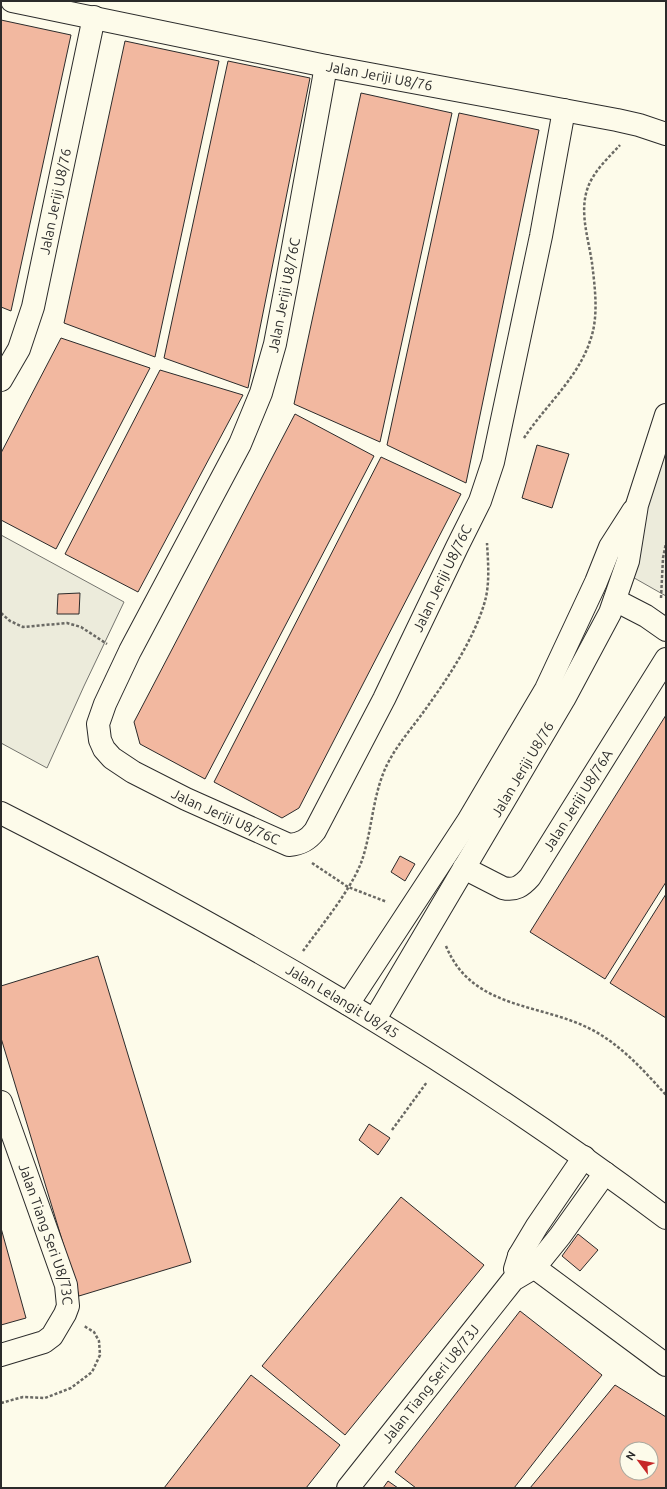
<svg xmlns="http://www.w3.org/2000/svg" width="667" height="1489" viewBox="0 0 667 1489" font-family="Ubuntu,sans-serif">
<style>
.green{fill:#ecebdb;stroke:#74746e}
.building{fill:#f2b8a0;stroke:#2b2b2b;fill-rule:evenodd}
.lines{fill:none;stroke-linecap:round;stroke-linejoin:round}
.minor-casing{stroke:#2b2b2b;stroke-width:24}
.tertiary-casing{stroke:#2b2b2b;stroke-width:24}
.path{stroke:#6a6964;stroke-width:2.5;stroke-dasharray:3 2;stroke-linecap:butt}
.minor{stroke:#fdfbea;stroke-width:22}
.tertiary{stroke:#fdfbea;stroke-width:22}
.labels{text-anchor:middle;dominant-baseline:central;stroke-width:3;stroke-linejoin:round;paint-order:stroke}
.street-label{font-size:14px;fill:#2b2b2b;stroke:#fdfbea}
</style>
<rect width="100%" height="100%" fill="#fdfbea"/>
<!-- green -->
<g class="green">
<polygon points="666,450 666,596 629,575 655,473"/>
<polygon points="1,535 124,602 84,686 47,768 1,743"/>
</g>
<!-- building -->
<g class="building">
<polygon points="1,20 71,35 11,311 1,307"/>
<polygon points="125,41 219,61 155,357 64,323"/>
<polygon points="228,61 310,78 248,388 164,358"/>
<polygon points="361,93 452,113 380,442 294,404"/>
<polygon points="459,113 539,130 466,483 387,445"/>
<polygon points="61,338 150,368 56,549 1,520 1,453"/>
<polygon points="160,370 243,395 138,592 65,554"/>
<polygon points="295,414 374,456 205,779 140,744 134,722"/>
<polygon points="537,445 569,454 552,508 522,498"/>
<polygon points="381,457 461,494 299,808 282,818 214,782"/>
<polygon points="80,593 79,614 57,614 58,594"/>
<polygon points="666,715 666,882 605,979 530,932"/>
<polygon points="400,856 415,864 405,881 391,872"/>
<polygon points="666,894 666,1018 610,983"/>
<polygon points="98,956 191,1262 79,1296 1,1038 1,986"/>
<polygon points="369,1124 390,1138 378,1155 359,1140"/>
<polygon points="401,1197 484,1265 345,1435 262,1366"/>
<polygon points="1,1228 26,1318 1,1325"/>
<polygon points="578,1234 598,1250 580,1271 562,1256"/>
<polygon points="520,1311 602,1375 514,1488 416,1488 395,1472"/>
<polygon points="251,1375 340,1445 306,1488 164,1488"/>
<path d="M 615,1385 L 666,1417 L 666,1488 L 530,1488 ZM 627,1449 L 651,1449 L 651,1473 L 627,1473 Z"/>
<polygon points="388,1481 398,1488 383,1488"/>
</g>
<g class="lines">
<defs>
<g id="minor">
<path id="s1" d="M 12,1 L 326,66 L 617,120 L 639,125 L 666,134"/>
<path id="s2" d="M 326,66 L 287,281 L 275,344 L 261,393 L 240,444 L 130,651 L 105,704 L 98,724 L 100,740 L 104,749 L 112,758 L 133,772 L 186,799 L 289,845 C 301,844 308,840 315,831 L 384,699 L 457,547 L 480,501 L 493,462 L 541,236 L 564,110"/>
<path id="s3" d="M 1,380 L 19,349 L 33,307 L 94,17"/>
<polyline points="615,600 646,616 666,630"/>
<path id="s4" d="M 464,868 L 503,888 C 515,891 522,886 530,877 L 666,659"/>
<polyline points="348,1004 468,821 546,689 596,582 610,547 633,511"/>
<path id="s5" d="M 375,1019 L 564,699 L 610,613 L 628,561 L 637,505 L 666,415"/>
<path id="s6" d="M 1,1102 L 66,1285 L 68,1306 L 65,1314 L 52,1336 L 44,1342 L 1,1355"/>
<polyline points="519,1256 666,1365"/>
<polyline points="515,1269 519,1256 537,1226 584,1157"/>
<path id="s7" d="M 348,1488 L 513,1280 L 535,1267 L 560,1236 L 605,1173"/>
</g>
<g id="tertiary">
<path id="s8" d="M 1,813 C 233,931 458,1061 666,1218"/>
</g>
</defs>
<!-- minor casing -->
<use href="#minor" class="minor-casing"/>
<!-- tertiary casing -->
<use href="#tertiary" class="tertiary-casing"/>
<!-- path -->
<g class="path">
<path d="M 524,438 C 545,406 578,378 590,341 C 599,317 595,288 592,263 C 588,235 576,204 593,177 C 600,165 611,155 620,145"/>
<polyline points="661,598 663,558 666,543"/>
<polyline points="1,613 10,621 23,627 67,623 81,627 107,644"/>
<polyline points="312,863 348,887 387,902"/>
<path d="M 446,946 C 473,1012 544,1002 596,1032 C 624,1048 645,1072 666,1095"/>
<path d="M 303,951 C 321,926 350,891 361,863 C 373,830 372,792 389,761 C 398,744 411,729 422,714 C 446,681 474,640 485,601 C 490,583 488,561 487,543"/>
<polyline points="392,1130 427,1082"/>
<polyline points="1,1403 23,1397 45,1398 71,1388 92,1372 100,1355 99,1341 94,1332 84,1326"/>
</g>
<!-- minor -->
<use href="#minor" class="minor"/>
<!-- tertiary -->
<use href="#tertiary" class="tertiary"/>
</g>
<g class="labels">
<!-- street labels -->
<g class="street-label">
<text stroke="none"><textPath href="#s1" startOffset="375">Jalan Jeriji U8/76</textPath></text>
<text stroke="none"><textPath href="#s3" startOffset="188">Jalan Jeriji U8/76</textPath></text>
<text transform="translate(284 295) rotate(-79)">Jalan Jeriji U8/76C</text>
<text stroke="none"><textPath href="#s2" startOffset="1252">Jalan Jeriji U8/76C</textPath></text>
<text stroke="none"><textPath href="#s5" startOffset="290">Jalan Jeriji U8/76</textPath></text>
<text stroke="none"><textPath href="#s4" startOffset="165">Jalan Jeriji U8/76A</textPath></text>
<text stroke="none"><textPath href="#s2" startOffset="869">Jalan Jeriji U8/76C</textPath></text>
<text stroke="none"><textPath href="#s8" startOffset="390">Jalan Lelangit U8/45</textPath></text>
<text stroke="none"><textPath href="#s6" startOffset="140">Jalan Tiang Seri U8/73C</textPath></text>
<text stroke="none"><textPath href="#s7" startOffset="133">Jalan Tiang Seri U8/73J</textPath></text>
</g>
</g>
<!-- border -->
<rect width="667" height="1489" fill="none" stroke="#2b2b2b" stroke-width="4"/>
<!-- north arrow -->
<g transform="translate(639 1461) rotate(302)"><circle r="19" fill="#fdfbea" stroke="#a9a89e"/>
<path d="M0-3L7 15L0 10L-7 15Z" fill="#c62828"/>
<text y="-6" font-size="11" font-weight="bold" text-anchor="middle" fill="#2b2b2b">N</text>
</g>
</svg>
